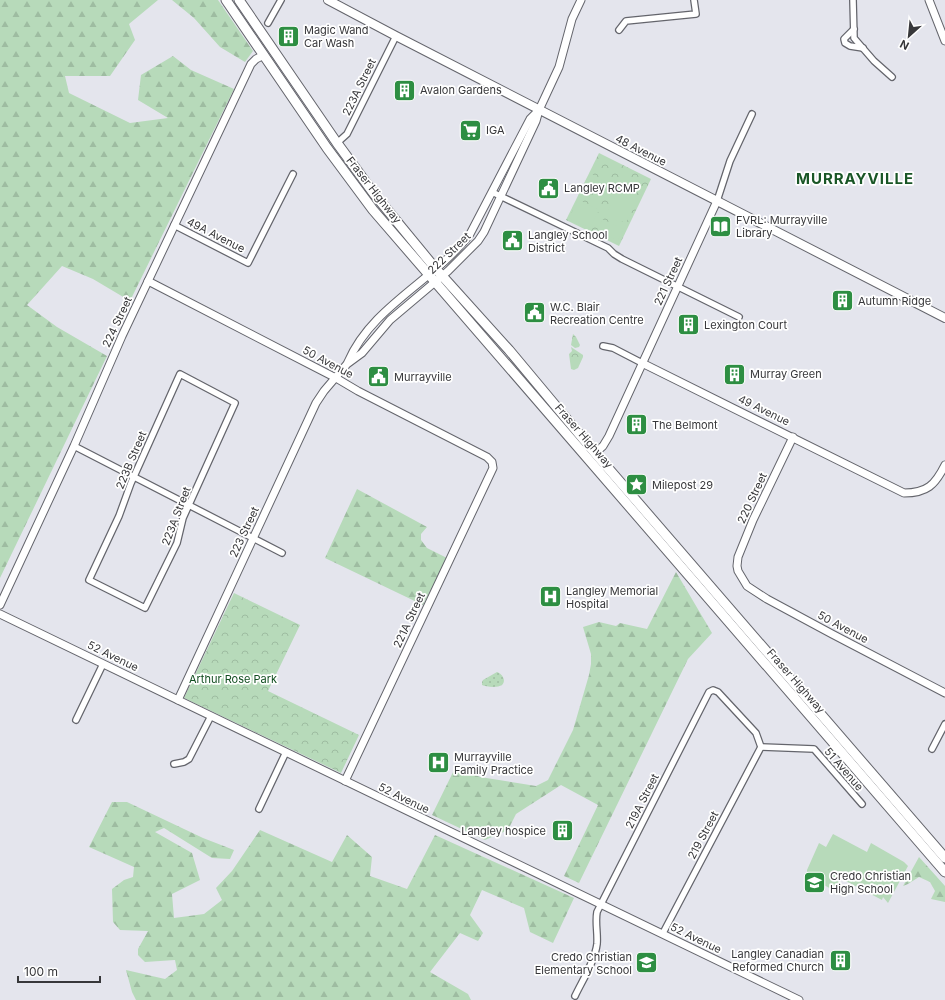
<svg xmlns="http://www.w3.org/2000/svg" width="945" height="1000" viewBox="0 0 945 1000" font-family="Inter,sans-serif">
<style>
.grass{fill:url(#grass-dots)}
.forest{fill:url(#forest-firs)}
.park{fill:url(#park-crowns)}
.pitch{fill:#b7daba}
.lines{fill:none;stroke-linecap:round;stroke-linejoin:round}
.minor-casing{stroke:#64656c;stroke-width:8}
.tertiary-casing{stroke:#64656c;stroke-width:9}
.secondary-casing{stroke:#64656c;stroke-width:10}
.primary-casing{stroke:#64656c;stroke-width:11}
.minor{stroke:#fff;stroke-width:5.5}
.tertiary{stroke:#fff;stroke-width:7}
.secondary{stroke:#fff;stroke-width:8}
.primary{stroke:#fff;stroke-width:9}
.labels{text-anchor:middle;dominant-baseline:central;stroke-width:3.5;stroke-linejoin:round;paint-order:stroke}
.poi-label{font-size:11px;fill:#37373a;stroke:#fff;text-anchor:start}
.street-label{font-size:11px;fill:#37373a;stroke:#fff}
.park-label{font-size:11px;fill:#104d1f;stroke:#fff}
.district-label{font-size:15px;font-weight:bold;letter-spacing:1px;fill:#195626;stroke:#fff}
</style>
<defs>
<pattern id="grass-dots" width="8" height="8" patternUnits="userSpaceOnUse"><rect width="8" height="8" fill="#b7daba"/><path d="M2 2h.1M6 6h.1" fill="none" stroke="#9ebca1" stroke-width="1.8" stroke-linecap="round"/></pattern>
<pattern id="forest-firs" width="22" height="20" patternUnits="userSpaceOnUse"><rect width="22" height="20" fill="#b7daba"/><path d="M5 1l3.5 6h-7zM16 11l3.5 6h-7z" fill="#9ebca1"/></pattern>
<pattern id="park-crowns" width="20" height="18" patternUnits="userSpaceOnUse"><rect width="20" height="18" fill="#b7daba"/><path d="M2 6a3 3 0 1 1 6 0M12 15a3 3 0 1 1 6 0" fill="none" stroke="#9ebca1"/></pattern>
</defs>
<rect width="100%" height="100%" fill="#e4e5ed"/>
<!-- grass -->
<path class="grass" d="M 497,672 C 501,673 507,680 502,685 C 498,688 486,687 482,685 L 482,682 L 483,680 Z"/>
<!-- forest -->
<g class="forest">
<polygon points="0,0 158,0 129,24 135,40 110,76 65,76 69,93 130,123 168,118 138,100 141,75 173,56 191,70 234,89 130,301 93,279 62,266 27,305 57,327 107,356 0,578"/>
<polygon points="172,0 218,0 253,51 245,62 220,47 194,18"/>
<polygon points="357,489 427,527 421,534 421,540 427,548 447,558 423,605 325,558"/>
<polygon points="676,572 712,633 688,659 579,883 564,876 598,805 561,785 516,814 508,830 485,840 432,815 456,766 480,777 536,786 548,780 573,730 589,675 591,664 591,654 583,627 599,622 616,626 620,623 647,629"/>
<polygon points="112,802 127,802 203,838 234,850 230,859 212,858 164,828 155,832 192,853 200,880 172,894 174,918 204,914 222,900 216,888 232,871 260,830 332,862 347,835 372,857 370,876 407,889 435,835 574,898 553,943 530,932 524,908 482,890 470,915 483,933 478,941 460,933 430,972 468,994 471,1000 136,1000 132,992 126,970 165,979 177,970 175,960 145,962 138,955 138,949 148,931 120,930 113,922 112,889 124,880 133,877 134,867 89,847"/>
<polygon points="919,857 945,886 945,902 931,899 935,891 930,882 919,877 908,884 903,886"/>
</g>
<!-- park -->
<g class="park">
<polygon points="599,153 651,179 619,246 566,220"/>
<polygon points="573,334 576,337 580,345 579,347 575,348 571,345"/>
<polygon points="571,347 583,355 583,357 578,368 574,370 571,369 569,354 572,351"/>
<polygon points="234,593 300,625 268,691 359,735 341,773 184,698"/>
</g>
<!-- pitch -->
<g class="pitch">
<path d="M 592,174 L 616,187 L 616,190 L 612,198 L 608,199 L 585,187 C 584,182 587,176 592,174 Z"/>
<polygon points="623,189 635,195 637,201 627,221 620,222 611,217 607,212 619,190"/>
<polygon points="578,199 599,210 590,228 569,218"/>
<polygon points="602,219 623,229 618,241 597,231"/>
<polygon points="833,834 867,852 871,843 904,862 908,866 888,903 883,897 882,900 840,878 837,892 807,876 807,870 819,843 826,847"/>
</g>
<g class="lines">
<defs>
<g id="minor">
<polyline points="853,0 854,38 874,61 892,77"/>
<polyline points="268,23 281,0"/>
<polyline points="854,29 844,39 845,43 850,46 863,48"/>
<polyline points="619,30 626,21 696,14 694,0"/>
<polyline points="337,143 347,134 396,36"/>
<polyline points="492,192 608,248 614,254 622,259 739,317"/>
<polyline points="717,201 730,161 752,114"/>
<polyline points="174,225 248,263 293,174"/>
<polyline points="603,346 613,348 642,363"/>
<polygon points="180,374 235,403 183,518 177,543 145,608 89,580 119,516 131,483"/>
<polyline points="74,446 282,553"/>
<polyline points="76,720 103,664"/>
<polyline points="761,747 814,749 862,804"/>
<polyline points="932,749 945,724"/>
<polyline points="174,764 184,762 189,759 211,716"/>
<polyline points="259,809 286,752"/>
<polyline points="663,933 761,747"/>
<path d="M 575,996 C 582,981 595,961 597,944 C 598,933 595,923 597,912 L 709,692 L 713,690 L 718,692 L 756,733 L 761,747"/>
</g>
<g id="tertiary">
<polyline points="929,0 945,41"/>
<polyline points="148,281 336,378 358,391 487,457 492,462 493,468 345,781"/>
<path d="M 348,362 C 372,306 434,281 470,234 L 530,119 L 538,111"/>
<path d="M 642,363 L 904,493 C 927,493 935,485 945,465"/>
<polyline points="793,437 753,520 738,557 737,566 738,571 747,586 767,599 832,634 945,693"/>
<polyline points="595,453 603,446 609,436 717,201"/>
<polyline points="0,605 74,446 122,336 251,64 256,59 264,55"/>
<polyline points="0,614 799,1000"/>
<polyline points="178,700 316,403 324,391 347,364 362,353 390,320 448,271 478,241 484,232 536,121 539,110 559,67 572,19 581,0"/>
</g>
<polyline id="secondary" points="328,0 396,36 945,318"/>
<g id="primary">
<polyline points="226,0 327,148 373,210 945,872"/>
<polyline points="239,0 337,143 375,195 435,268 509,350 595,453 945,858"/>
</g>
</defs>
<!-- minor casing -->
<use href="#minor" class="minor-casing"/>
<!-- tertiary casing -->
<use href="#tertiary" class="tertiary-casing"/>
<!-- secondary casing -->
<use href="#secondary" class="secondary-casing"/>
<!-- primary casing -->
<use href="#primary" class="primary-casing"/>
<!-- minor -->
<use href="#minor" class="minor"/>
<!-- tertiary -->
<use href="#tertiary" class="tertiary"/>
<!-- secondary -->
<use href="#secondary" class="secondary"/>
<!-- primary -->
<use href="#primary" class="primary"/>
</g>
<!-- icons -->
<defs>
<symbol id="building-square" viewBox="-11 -11 22 22"><rect x="-9" y="-9" width="18" height="18" rx="4" fill="#2d8e42" stroke="#fff"/><path d="M-4-6H4V6H1V3H-1V6H-4ZM-2.5-4.3h1.7v1.8h-1.7ZM.8-4.3h1.7v1.8H.8ZM-2.5-1h1.7V.8h-1.7ZM.8-1h1.7V.8H.8Z" fill="#fff"/></symbol>
<symbol id="supermarket-square" viewBox="-11 -11 22 22"><rect x="-9" y="-9" width="18" height="18" rx="4" fill="#2d8e42" stroke="#fff"/><path d="M-6-5.5h2.5l.6 2H6L4.5 2H-2.5L-4.4-4H-6ZM-1.5 3.2a1.3 1.3 0 1 0 .1 0ZM3 3.2a1.3 1.3 0 1 0 .1 0Z" fill="#fff"/></symbol>
<symbol id="civic-square" viewBox="-11 -11 22 22"><rect x="-9" y="-9" width="18" height="18" rx="4" fill="#2d8e42" stroke="#fff"/><path d="M-.6-6.5H3V-4.5H.6V-3L4-1V1h2V6H-6V1h2V-1L-.6-3ZM-1.2 2.5V6h2.4V2.5Z" fill="#fff"/></symbol>
<symbol id="library-square" viewBox="-11 -11 22 22"><rect x="-9" y="-9" width="18" height="18" rx="4" fill="#2d8e42" stroke="#fff"/><path d="M-6-4Q-3-5.5-.7-3.5V5Q-3 3-6 4ZM6-4Q3-5.5 .7-3.5V5Q3 3 6 4Z" fill="#fff"/></symbol>
<symbol id="sight-square" viewBox="-11 -11 22 22"><rect x="-9" y="-9" width="18" height="18" rx="4" fill="#2d8e42" stroke="#fff"/><path d="M0-6L1.8-2.2L6-1.7L2.9 1.2L3.7 5.4L0 3.3L-3.7 5.4L-2.9 1.2L-6-1.7L-1.8-2.2Z" fill="#fff"/></symbol>
<symbol id="hospital-square" viewBox="-11 -11 22 22"><rect x="-9" y="-9" width="18" height="18" rx="4" fill="#2d8e42" stroke="#fff"/><path d="M-5-5h3v3.5h4V-5h3V5h-3V1.5h-4V5h-3Z" fill="#fff"/></symbol>
<symbol id="school-square" viewBox="-11 -11 22 22"><rect x="-9" y="-9" width="18" height="18" rx="4" fill="#2d8e42" stroke="#fff"/><path d="M0-5L7-2L0 1L-7-2ZM-4 1L0 2.5L4 1V4Q0 6-4 4Z" fill="#fff"/></symbol>
</defs>
<g fill-rule="evenodd">
<use href="#building-square" x="276" y="24" width="25" height="25"/>
<use href="#building-square" x="392" y="78" width="25" height="25"/>
<use href="#supermarket-square" x="458" y="118" width="25" height="25"/>
<use href="#civic-square" x="536" y="176" width="25" height="25"/>
<use href="#library-square" x="708" y="214" width="25" height="25"/>
<use href="#civic-square" x="500" y="228" width="25" height="25"/>
<use href="#building-square" x="830" y="288" width="25" height="25"/>
<use href="#civic-square" x="522" y="300" width="25" height="25"/>
<use href="#building-square" x="676" y="312" width="25" height="25"/>
<use href="#building-square" x="722" y="362" width="25" height="25"/>
<use href="#civic-square" x="366" y="364" width="25" height="25"/>
<use href="#building-square" x="624" y="412" width="25" height="25"/>
<use href="#sight-square" x="624" y="472" width="25" height="25"/>
<use href="#hospital-square" x="538" y="584" width="25" height="25"/>
<use href="#hospital-square" x="426" y="750" width="25" height="25"/>
<use href="#building-square" x="550" y="818" width="25" height="25"/>
<use href="#school-square" x="802" y="870" width="25" height="25"/>
<use href="#building-square" x="828" y="948" width="25" height="25"/>
<use href="#school-square" x="634" y="950" width="25" height="25"/>
</g>
<g class="labels">
<!-- poi labels -->
<g class="poi-label">
<text x="304" y="30">Magic Wand<tspan x="304" dy="13">Car Wash</tspan></text>
<text x="420" y="90">Avalon Gardens</text>
<text x="486" y="130">IGA</text>
<text x="564" y="188">Langley RCMP</text>
<text x="736" y="220">FVRL: Murrayville<tspan x="736" dy="13">Library</tspan></text>
<text x="528" y="235">Langley School<tspan x="528" dy="13">District</tspan></text>
<text x="858" y="301">Autumn Ridge</text>
<text x="550" y="307">W.C. Blair<tspan x="550" dy="13">Recreation Centre</tspan></text>
<text x="704" y="325">Lexington Court</text>
<text x="750" y="374">Murray Green</text>
<text x="394" y="377">Murrayville</text>
<text x="652" y="425">The Belmont</text>
<text x="652" y="485">Milepost 29</text>
<text x="566" y="591">Langley Memorial<tspan x="566" dy="13">Hospital</tspan></text>
<text x="454" y="757">Murrayville<tspan x="454" dy="13">Family Practice</tspan></text>
<text x="546" y="831" text-anchor="end">Langley hospice</text>
<text x="830" y="876">Credo Christian<tspan x="830" dy="13">High School</tspan></text>
<text x="824" y="954" text-anchor="end">Langley Canadian<tspan x="824" dy="13">Reformed Church</tspan></text>
<text x="632" y="957" text-anchor="end">Credo Christian<tspan x="632" dy="13">Elementary School</tspan></text>
</g>
<!-- street labels -->
<g class="street-label">
<text transform="translate(359 87) rotate(-64)">223A Street</text>
<text transform="translate(641 150) rotate(27)">48 Avenue</text>
<text transform="translate(374 190) rotate(52)">Fraser Highway</text>
<text transform="translate(216 235) rotate(27)">49A Avenue</text>
<text transform="translate(449 253) rotate(-44)">222 Street</text>
<text transform="translate(668 281) rotate(-65)">221 Street</text>
<text transform="translate(117 322) rotate(-65)">224 Street</text>
<text transform="translate(328 362) rotate(28)">50 Avenue</text>
<text transform="translate(764 410) rotate(26)">49 Avenue</text>
<text transform="translate(584 436) rotate(49)">Fraser Highway</text>
<text transform="translate(131 460) rotate(-67)">223B Street</text>
<text transform="translate(752 498) rotate(-65)">220 Street</text>
<text transform="translate(176 516) rotate(-69)">223A Street</text>
<text transform="translate(244 532) rotate(-65)">223 Street</text>
<text transform="translate(409 620) rotate(-65)">221A Street</text>
<text transform="translate(843 627) rotate(28)">50 Avenue</text>
<text transform="translate(113 656) rotate(26)">52 Avenue</text>
<text transform="translate(796 681) rotate(49)">Fraser Highway</text>
<text transform="translate(844 769) rotate(49)">51 Avenue</text>
<text transform="translate(404 798) rotate(26)">52 Avenue</text>
<text transform="translate(642 801) rotate(-63)">219A Street</text>
<text transform="translate(703 835) rotate(-62)">219 Street</text>
<text transform="translate(696 938) rotate(26)">52 Avenue</text>
</g>
<!-- park labels -->
<g class="park-label">
<text x="233" y="679">Arthur Rose Park</text>
</g>
<!-- district labels -->
<g class="district-label">
<text x="855" y="178">MURRAYVILLE</text>
</g>
</g>
<!-- north arrow -->
<g transform="translate(909 36) rotate(207)" stroke="#ffffff" stroke-width="3" paint-order="stroke">
<path d="M0-3L7 15L0 10L-7 15Z" fill="#37373a"/>
<text y="-6" font-size="11" font-weight="bold" text-anchor="middle" fill="#37373a">N</text>
</g>
<!-- scale -->
<path d="M18 976v6h82v-6" fill="none" stroke="#37373a" stroke-width="2"/>
<text x="24" y="976" font-size="12" fill="#37373a" stroke="#ffffff" stroke-width="3" paint-order="stroke">100 m</text>
</svg>
